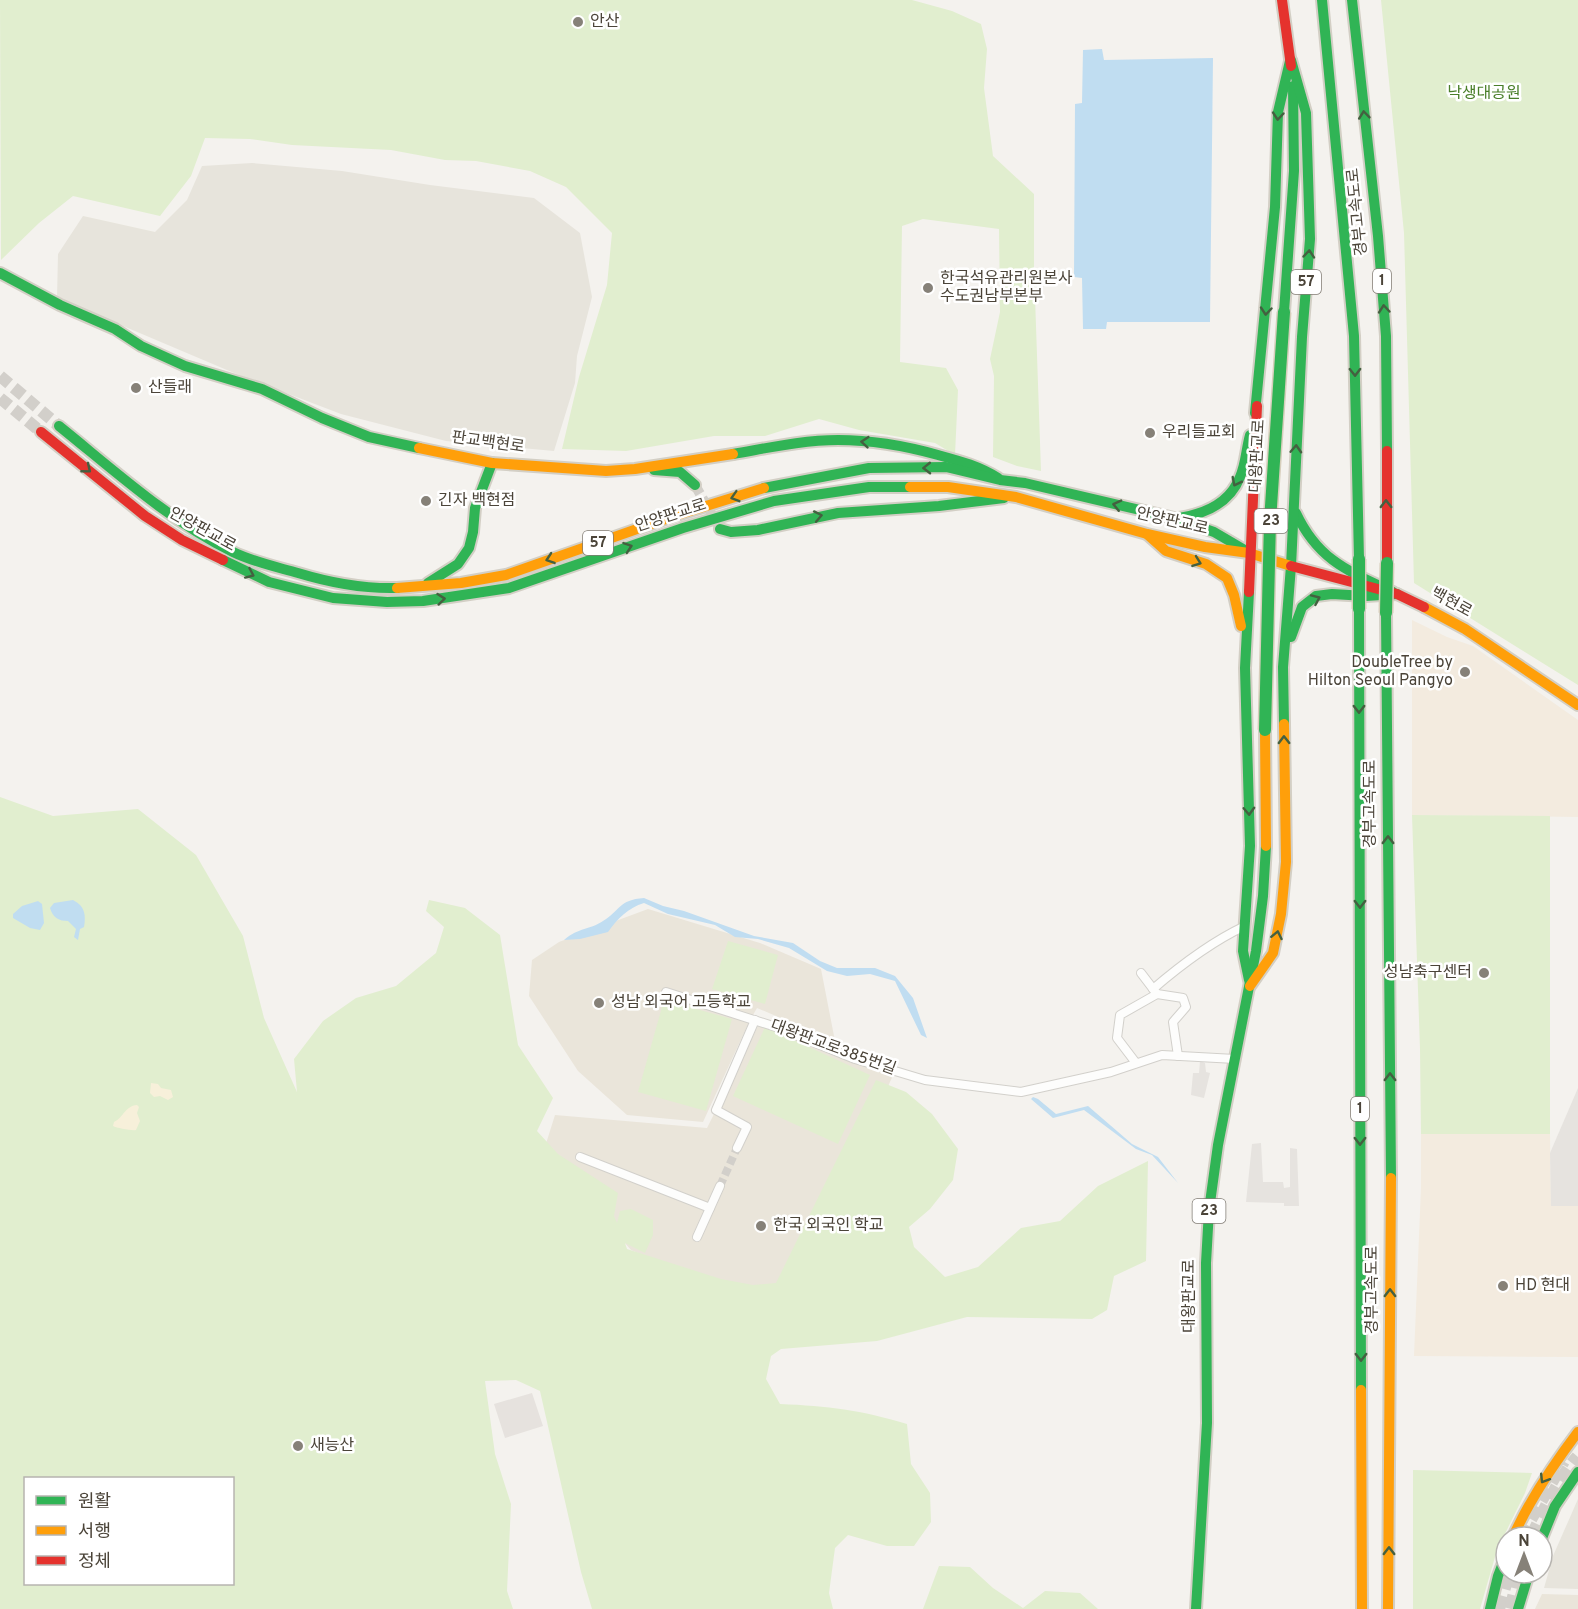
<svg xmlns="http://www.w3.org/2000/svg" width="1578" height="1609" viewBox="0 0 1578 1609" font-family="Overpass,'Noto Sans KR',sans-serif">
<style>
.residential{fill:#e7e4dc}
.commercial{fill:#f3ebdf}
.industrial{fill:#e6e2de}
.education{fill:#eae5da}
.green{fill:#e1eecf;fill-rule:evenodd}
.sand{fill:#f7f0da}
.parking{fill:#e6e3df}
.water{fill:#c0ddf1}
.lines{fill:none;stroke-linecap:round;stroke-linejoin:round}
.street-tunnel{stroke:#d2cfca;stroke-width:8;stroke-dasharray:8 4;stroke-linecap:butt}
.secondary-tunnel{stroke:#d2cfca;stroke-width:10;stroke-dasharray:10 5;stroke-linecap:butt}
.primary-tunnel{stroke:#d2cfca;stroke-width:12;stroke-dasharray:12 6;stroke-linecap:butt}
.highway-tunnel{stroke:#d2cfca;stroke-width:14;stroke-dasharray:14 7;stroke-linecap:butt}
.street-casing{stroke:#d2d0cb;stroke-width:10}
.fast-casing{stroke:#d3cfc5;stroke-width:14}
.slow-casing{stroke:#d3cfc5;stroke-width:14}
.jam-casing{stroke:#d3cfc5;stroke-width:14}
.street{stroke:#fdfdfc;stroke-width:8}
.fast{stroke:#30b455;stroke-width:10}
.slow{stroke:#ff9f0a;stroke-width:10}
.jam{stroke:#e5322d;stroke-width:10}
.fast-bridge-casing{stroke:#d6cebb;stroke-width:15;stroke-linecap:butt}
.fast-bridge{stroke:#30b455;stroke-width:12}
.oneway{stroke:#446040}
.poi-dot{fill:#868178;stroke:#fff;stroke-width:2}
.labels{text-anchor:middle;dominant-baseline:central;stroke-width:5;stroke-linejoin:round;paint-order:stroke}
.shield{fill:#fff;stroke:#817c74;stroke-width:1.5}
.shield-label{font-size:15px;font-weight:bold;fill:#4b4439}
.poi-label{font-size:16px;fill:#4b4439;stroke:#fff;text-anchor:start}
.park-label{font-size:16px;fill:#4a7f2a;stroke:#fff}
.street-label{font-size:16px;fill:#4b4439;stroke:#fff}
</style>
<rect width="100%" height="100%" fill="#f4f2ee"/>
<!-- residential -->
<g class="residential">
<polygon points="252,163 342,171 430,185 534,198 580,233 592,297 577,356 575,383 554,451 446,441 341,414 234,373 57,298 58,254 83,216 155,232 187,200 202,166"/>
<polygon points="1578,1499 1578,1589 1544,1588 1553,1556"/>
</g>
<!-- commercial -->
<g class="commercial">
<polygon points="1412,620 1447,637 1473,646 1578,720 1578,817 1412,815"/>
<polygon points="1421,1134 1550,1134 1551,1206 1578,1206 1578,1357 1414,1356 1421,1188"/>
</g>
<!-- industrial -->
<polygon class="industrial" points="532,1393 543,1426 505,1438 494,1404"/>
<!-- education -->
<g class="education">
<polygon points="648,909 760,943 821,969 835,1041 757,1008 749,1022 703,1122 627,1115 578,1071 529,996 532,960 559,942"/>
<polygon points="759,1024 895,1071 783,1315 631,1250 544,1150 555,1115 707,1128"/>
<polygon points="1542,1594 1578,1595 1578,1609 1535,1609"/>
</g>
<!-- green -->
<g class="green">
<polygon points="0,0 912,0 952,11 981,24 987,49 984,88 993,156 1034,194 1034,268 1041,471 1017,466 993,457 994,376 990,359 1000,312 999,229 923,219 902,226 900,362 946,368 958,390 955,455 935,443 859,430 819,419 765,436 714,436 626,451 562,449 579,377 607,285 612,233 566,187 530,171 476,161 445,160 391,150 292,145 250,139 205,138 191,176 160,216 73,196 39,223 1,260"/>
<polygon points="1381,0 1578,0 1578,685 1414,583 1404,233"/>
<path d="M 0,797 L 53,816 L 138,809 L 196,855 L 243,936 L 264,1018 L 297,1092 L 294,1059 L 323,1021 L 356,998 L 396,986 L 436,953 L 444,927 L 426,911 L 429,900 L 465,908 L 500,935 L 518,1045 L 553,1098 L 537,1131 L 558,1154 L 618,1193 L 614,1216 L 617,1223 L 620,1211 L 631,1209 L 653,1220 L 653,1235 L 645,1253 L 625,1243 L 627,1249 L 721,1279 L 753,1285 L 776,1283 L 876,1080 L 906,1092 L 932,1114 L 958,1149 L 953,1180 L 930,1209 L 909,1227 L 914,1247 L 945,1277 L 978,1267 L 1021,1228 L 1060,1221 L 1098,1186 L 1148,1161 L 1146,1261 L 1114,1276 L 1107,1310 L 1092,1319 L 967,1317 L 877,1341 L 781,1349 L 771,1356 L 766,1379 L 780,1404 C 828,1406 861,1410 907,1424 L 911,1464 L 930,1493 L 931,1522 L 914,1546 L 887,1546 L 848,1535 L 835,1548 L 829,1593 L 833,1609 L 592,1609 L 581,1572 L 540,1391 L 516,1380 L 485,1381 L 495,1454 L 511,1504 L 507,1591 L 513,1609 L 0,1609 ZM 26,1478 L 232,1478 L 232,1584 L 26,1584 Z"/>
<polygon points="1412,815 1550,816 1550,1134 1421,1134 1420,1049"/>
<polygon points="728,941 778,955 765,1004 712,989"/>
<polygon points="664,1000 732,1019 706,1111 638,1092"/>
<polygon points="765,1027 870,1075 838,1144 733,1096"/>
<polygon points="1413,1470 1532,1473 1525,1493 1497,1550 1480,1609 1413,1609"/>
<polygon points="939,1566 970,1567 993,1588 1023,1608 1045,1591 1080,1593 1098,1609 923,1609"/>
</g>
<!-- sand -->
<g class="sand">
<polygon points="151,1083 158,1084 161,1088 171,1090 173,1097 168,1100 160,1096 154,1097 150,1093"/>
<path d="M 137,1105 L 139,1107 L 137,1113 L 140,1121 L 136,1130 C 132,1131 117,1128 113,1126 L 114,1122 C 124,1117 125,1106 137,1105 Z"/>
</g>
<!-- parking -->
<g class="parking">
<polygon points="1200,1061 1205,1063 1206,1072 1210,1073 1204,1098 1191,1095 1193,1073 1199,1073"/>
<polygon points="1578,1088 1578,1206 1551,1206 1550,1153"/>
<polygon points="1261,1143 1263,1182 1283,1182 1284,1188 1290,1187 1290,1148 1297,1149 1299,1206 1284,1206 1284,1203 1246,1202 1252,1144"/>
</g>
<!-- water -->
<g class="water">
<polygon points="1102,49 1104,60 1213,58 1210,322 1107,322 1106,329 1083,329 1082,278 1074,277 1075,104 1082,103 1083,50"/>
<path d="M 644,898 L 663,906 L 684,911 L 754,936 L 793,943 L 820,961 L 837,968 L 875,968 L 895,976 L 913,998 L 927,1038 L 921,1035 L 895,981 L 870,974 L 847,976 L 827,971 L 789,948 L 758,939 L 735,937 L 715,925 L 668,914 L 644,903 C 628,908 618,918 608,932 L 580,939 L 564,940 C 579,927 590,930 603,921 C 621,910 618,900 644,898 Z"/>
<path d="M 73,900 C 85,906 86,915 84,927 L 80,929 L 78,940 L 74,937 L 76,929 L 68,921 C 59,921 53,918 50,908 L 54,903 Z"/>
<polygon points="38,901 42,904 44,923 40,930 30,928 13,918 13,914 22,906"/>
<polygon points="1033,1097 1038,1099 1056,1114 1088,1106 1132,1144 1158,1157 1178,1183 1152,1155 1136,1149 1084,1110 1053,1118 1031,1099"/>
</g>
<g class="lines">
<!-- street-tunnel -->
<polyline class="street-tunnel" points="720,1186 737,1148"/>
<!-- secondary-tunnel -->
<polyline class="secondary-tunnel" points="695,485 720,529"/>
<!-- primary-tunnel -->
<g class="primary-tunnel">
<polyline points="0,376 59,426"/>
<polyline points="0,398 41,432"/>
</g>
<!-- highway-tunnel -->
<g class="highway-tunnel">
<polyline points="1520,1537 1563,1461"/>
<path d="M 1532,1537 C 1545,1510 1558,1480 1578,1457"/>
<polyline points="1498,1609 1508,1573"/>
<polyline points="1511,1609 1520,1573"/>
</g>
<defs>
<g id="street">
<polyline points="1141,973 1157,994 1183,998 1186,1007 1173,1022 1178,1056"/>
<path d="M 1153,989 C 1182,964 1211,942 1245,926"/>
<polyline points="666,992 776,1027 855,1059 925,1080 1021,1092 1111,1072 1162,1055 1235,1059"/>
<polyline points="1136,1063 1117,1038 1120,1015 1157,994"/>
<polyline points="737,1148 747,1127 716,1110 755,1020"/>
<polyline points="580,1157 710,1208"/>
<polyline points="697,1237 720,1186"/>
</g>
<g id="fast">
<polyline points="1322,0 1354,336 1359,559"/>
<polyline points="1352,0 1378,236 1386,336 1387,451"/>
<polyline points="0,273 60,305 115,329 141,346 185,366 262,389 322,418 369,437 419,448"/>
<polyline points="1284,312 1294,171 1293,86"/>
<polyline points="1255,413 1275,207 1278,112 1290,61"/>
<path d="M 59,426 C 115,471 168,520 233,552 C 253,562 277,567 298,573 C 331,583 363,589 397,588"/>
<path d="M 733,454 C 768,448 803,440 838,440 C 872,440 906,446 938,455 C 960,461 979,466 998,478"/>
<polyline points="654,470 680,472 695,485"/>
<polyline points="764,488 869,468 946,467 1000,480 1025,483 1174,518 1214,532 1243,549"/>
<path d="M 1296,513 C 1318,560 1348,571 1393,592"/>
<path d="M 1179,518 C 1204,514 1230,503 1240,477 C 1246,464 1246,449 1250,435"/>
<polyline points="720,529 731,532 758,530 838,513 939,506 1004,498"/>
<polyline points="223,560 269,582 333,598 387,602 423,601 509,588 683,528 774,501 869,487 910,487"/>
<polyline points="428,583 458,564 469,548 473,532 475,508 492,463"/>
<polyline points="1249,592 1245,668 1250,846 1243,951 1249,980"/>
<polyline points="1359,609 1361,1390"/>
<polyline points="1386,613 1391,1178"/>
<polyline points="1291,637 1302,607 1316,596 1332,594 1366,596 1397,594"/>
<polyline points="1284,724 1283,667 1291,566 1302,337 1310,239 1306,113 1291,60"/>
<polyline points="1542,1538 1555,1506 1578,1472"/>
<polyline points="1196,1609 1207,1423 1206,1263 1209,1210 1218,1145 1256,951 1263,896 1266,846"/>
<polyline points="1490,1609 1498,1576 1506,1555"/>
<polyline points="1518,1609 1529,1573"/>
</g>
<g id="slow">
<polyline points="419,448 492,463 606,471 635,469 733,454"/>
<polyline points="910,487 948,487 1016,497 1147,534 1205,547 1249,553 1291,566"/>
<polyline points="1148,535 1166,551 1206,564 1227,578 1234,595 1241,626"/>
<polyline points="397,588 461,583 506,575 677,515 764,488"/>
<polyline points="1424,607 1465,629 1578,705"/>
<polyline points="1265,730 1266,846"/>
<polyline points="1250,986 1273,953 1281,914 1286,862 1284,724"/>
<polyline points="1361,1390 1362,1609"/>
<path d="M 1513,1537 C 1530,1499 1553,1465 1578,1432"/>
<polyline points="1388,1609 1391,1178"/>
</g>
<g id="jam">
<polyline points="1282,0 1291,66"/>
<polyline points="41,432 145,516 182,540 223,560"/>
<polyline points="1387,451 1387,563"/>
<polyline points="1291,566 1397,594 1424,607"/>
<polyline points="1249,592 1257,406"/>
</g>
</defs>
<!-- street casing -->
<use href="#street" class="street-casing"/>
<!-- fast casing -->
<use href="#fast" class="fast-casing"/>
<!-- slow casing -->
<use href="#slow" class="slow-casing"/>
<!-- jam casing -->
<use href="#jam" class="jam-casing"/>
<!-- street -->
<use href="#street" class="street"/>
<!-- fast -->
<use href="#fast" class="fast"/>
<!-- slow -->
<use href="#slow" class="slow"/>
<!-- jam -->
<use href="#jam" class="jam"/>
<defs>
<g id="fast-bridge">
<polyline points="1359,559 1359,609"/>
<polyline points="1386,613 1387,563"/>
<polyline points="1265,730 1270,521 1284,312"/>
</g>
</defs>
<!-- fast-bridge casing -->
<use href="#fast-bridge" class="fast-bridge-casing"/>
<!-- fast-bridge -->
<use href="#fast-bridge" class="fast-bridge"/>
</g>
<!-- one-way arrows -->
<defs><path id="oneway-chevron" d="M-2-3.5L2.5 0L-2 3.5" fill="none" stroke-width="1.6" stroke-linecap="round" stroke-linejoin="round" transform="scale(1.5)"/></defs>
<g class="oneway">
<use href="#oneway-chevron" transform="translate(1364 115) rotate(-96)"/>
<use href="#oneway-chevron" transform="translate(1278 116) rotate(95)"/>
<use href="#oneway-chevron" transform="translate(1309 254) rotate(-85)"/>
<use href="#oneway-chevron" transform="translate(1384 309) rotate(-95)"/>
<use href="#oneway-chevron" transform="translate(1266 311) rotate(95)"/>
<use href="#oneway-chevron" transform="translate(1355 372) rotate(89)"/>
<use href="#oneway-chevron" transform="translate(865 442) rotate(-175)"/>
<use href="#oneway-chevron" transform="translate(1296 449) rotate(-87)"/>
<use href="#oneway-chevron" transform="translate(927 468) rotate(179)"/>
<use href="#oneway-chevron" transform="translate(87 469) rotate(39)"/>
<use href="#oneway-chevron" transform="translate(1236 482) rotate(117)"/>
<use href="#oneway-chevron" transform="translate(735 497) rotate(163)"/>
<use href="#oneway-chevron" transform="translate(1386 504) rotate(-90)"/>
<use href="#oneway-chevron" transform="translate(1117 505) rotate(-167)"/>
<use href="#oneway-chevron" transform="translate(818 516) rotate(-11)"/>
<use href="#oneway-chevron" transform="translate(628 547) rotate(-19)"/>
<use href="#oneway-chevron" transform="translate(550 559) rotate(161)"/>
<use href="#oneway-chevron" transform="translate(1197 562) rotate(20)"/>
<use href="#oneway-chevron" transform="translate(250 574) rotate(24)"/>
<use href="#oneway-chevron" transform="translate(441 599) rotate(-6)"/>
<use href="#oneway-chevron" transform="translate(1316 599) rotate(-24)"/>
<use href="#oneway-chevron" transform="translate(1359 709) rotate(90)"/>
<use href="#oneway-chevron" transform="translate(1284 740) rotate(-91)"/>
<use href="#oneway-chevron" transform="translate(1249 811) rotate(88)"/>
<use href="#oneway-chevron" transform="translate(1388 840) rotate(-90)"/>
<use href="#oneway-chevron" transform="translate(1360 904) rotate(90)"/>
<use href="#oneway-chevron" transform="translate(1277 935) rotate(-78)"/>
<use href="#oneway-chevron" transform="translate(1390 1077) rotate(-90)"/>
<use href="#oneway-chevron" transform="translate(1360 1141) rotate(90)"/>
<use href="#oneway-chevron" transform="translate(1390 1293) rotate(-90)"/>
<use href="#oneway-chevron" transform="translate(1361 1357) rotate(90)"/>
<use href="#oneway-chevron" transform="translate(1544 1479) rotate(122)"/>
<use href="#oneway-chevron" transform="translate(1389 1551) rotate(-90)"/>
</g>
<!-- markers -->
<g class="poi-dot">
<circle cx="578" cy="22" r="6"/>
<circle cx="928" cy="288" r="6"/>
<circle cx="136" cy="388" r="6"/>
<circle cx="1150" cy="433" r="6"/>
<circle cx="426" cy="501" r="6"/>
<circle cx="1465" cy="672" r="6"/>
<circle cx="1484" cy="973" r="6"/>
<circle cx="599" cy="1003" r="6"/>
<circle cx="761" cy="1226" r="6"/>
<circle cx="1503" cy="1286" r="6"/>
<circle cx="298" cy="1446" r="6"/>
</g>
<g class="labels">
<!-- shield labels -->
<g class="shield">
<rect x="1373" y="269" width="18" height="24" rx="4.5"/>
<rect x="1291" y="270" width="30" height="24" rx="4.5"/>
<rect x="1254.5" y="509" width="33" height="24" rx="4.5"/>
<rect x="583" y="531" width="30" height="24" rx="4.5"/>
<rect x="1351" y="1097" width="18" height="24" rx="4.5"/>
<rect x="1192.5" y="1199" width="33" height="24" rx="4.5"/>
</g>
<g class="shield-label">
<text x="1382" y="281">1</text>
<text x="1306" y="282">57</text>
<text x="1271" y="521">23</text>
<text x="598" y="543">57</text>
<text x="1360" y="1109">1</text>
<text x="1209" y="1211">23</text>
</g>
<!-- poi labels -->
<g class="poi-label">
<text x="590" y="22">안산</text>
<text x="940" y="279">한국석유관리원본사<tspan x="940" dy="18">수도권남부본부</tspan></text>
<text x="148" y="388">산들래</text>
<text x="1162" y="433">우리들교회</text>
<text x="438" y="501">긴자 백현점</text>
<text x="1453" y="663" text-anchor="end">DoubleTree by<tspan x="1453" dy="18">Hilton Seoul Pangyo</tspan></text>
<text x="1472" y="973" text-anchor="end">성남축구센터</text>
<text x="611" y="1003">성남 외국어 고등학교</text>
<text x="773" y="1226">한국 외국인 학교</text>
<text x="1515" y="1286">HD 현대</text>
<text x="310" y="1446">새능산</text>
</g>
<!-- park labels -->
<g class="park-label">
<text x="1484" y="94">낙생대공원</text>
</g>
<!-- street labels -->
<g class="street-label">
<text transform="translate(1358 212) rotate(-96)">경부고속도로</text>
<text transform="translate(488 443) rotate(8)">판교백현로</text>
<text transform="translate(1258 456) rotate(-87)">대왕판교로</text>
<text transform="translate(671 516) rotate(-18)">안양판교로</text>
<text transform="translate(1172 522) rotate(13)">안양판교로</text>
<text transform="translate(202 530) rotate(29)">안양판교로</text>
<text transform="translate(1451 603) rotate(29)">백현로</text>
<text transform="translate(1371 804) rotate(-90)">경부고속도로</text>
<text transform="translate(833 1048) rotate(20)">대왕판교로385번길</text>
<text transform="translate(1373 1290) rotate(-90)">경부고속도로</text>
<text transform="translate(1190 1296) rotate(-90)">대왕판교로</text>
</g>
</g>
<!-- legend -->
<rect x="24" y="1477" width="210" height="108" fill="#ffffff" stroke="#b7b4b0" stroke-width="1.5"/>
<rect x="36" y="1496" width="30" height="9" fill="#30b455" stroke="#b7b4b0" stroke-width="1.5"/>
<text x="78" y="1507" font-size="18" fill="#4b4439">원활</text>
<rect x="36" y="1526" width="30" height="9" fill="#ff9f0a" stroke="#b7b4b0" stroke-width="1.5"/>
<text x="78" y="1537" font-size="18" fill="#4b4439">서행</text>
<rect x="36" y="1556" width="30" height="9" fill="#e5322d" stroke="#b7b4b0" stroke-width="1.5"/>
<text x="78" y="1567" font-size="18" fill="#4b4439">정체</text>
<!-- north arrow -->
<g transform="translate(1524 1555)"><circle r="28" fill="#ffffff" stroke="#b7b4b0" stroke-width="1.5"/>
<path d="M0-4.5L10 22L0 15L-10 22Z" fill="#868178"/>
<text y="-9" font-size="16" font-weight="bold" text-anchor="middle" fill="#4b4439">N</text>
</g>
</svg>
